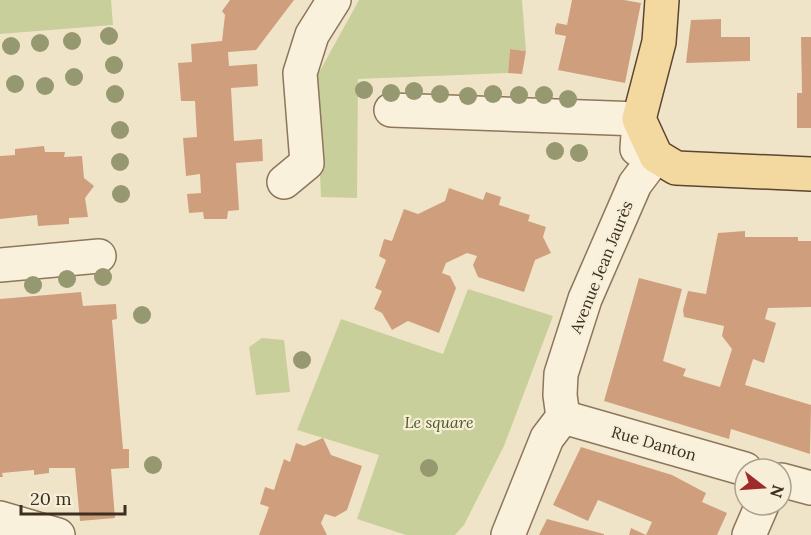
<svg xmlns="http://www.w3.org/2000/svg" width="811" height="535" viewBox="0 0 811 535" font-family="Lora,serif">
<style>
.green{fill:#c9cf9b}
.building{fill:#cf9f7d}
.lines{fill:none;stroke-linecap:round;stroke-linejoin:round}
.minor-casing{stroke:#8d765c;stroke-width:36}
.major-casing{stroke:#5b4430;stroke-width:36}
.minor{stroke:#faf1dc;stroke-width:33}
.major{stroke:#f3d9a0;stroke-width:33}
.tree{fill:#96986f}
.labels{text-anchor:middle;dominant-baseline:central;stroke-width:4.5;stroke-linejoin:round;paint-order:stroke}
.street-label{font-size:16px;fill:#3d2e20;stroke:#f7eed8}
.park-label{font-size:16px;font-style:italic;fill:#4d5a26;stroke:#f7eed8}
</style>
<rect width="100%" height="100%" fill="#f0e4c8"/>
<g class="green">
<path d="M 0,0 L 111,0 L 113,25 L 0,34 Z"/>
<path d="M 359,0 L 522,0 L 526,51 L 510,49 L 508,73 L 358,79 L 357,198 L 321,197 L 316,78 Z"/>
<path d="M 468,289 L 553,316 L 504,446 L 464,525 L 455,535 L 406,535 L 357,519 L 379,455 L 297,430 L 341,319 L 443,354 Z"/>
<path d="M 262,338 L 284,340 L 290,392 L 256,395 L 249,347 Z"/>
</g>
<g class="building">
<path d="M 230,0 L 294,0 L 256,50 L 228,52 L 229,66 L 257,64 L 258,86 L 231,88 L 234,141 L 262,139 L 263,161 L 236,163 L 239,210 L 228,211 L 227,219 L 204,219 L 203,212 L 189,213 L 187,194 L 201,193 L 200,174 L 186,176 L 183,138 L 197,137 L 195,101 L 181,101 L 178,63 L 192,62 L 191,44 L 222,41 L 225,15 L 222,11 Z"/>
<path d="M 572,0 L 624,0 L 641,3 L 625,83 L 558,70 L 566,36 L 555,34 L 555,28 L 557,23 L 567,25 Z"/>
<path d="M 721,19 L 721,37 L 750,37 L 750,61 L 686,63 L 691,20 Z"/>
<path d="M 801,37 L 811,37 L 811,128 L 797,128 L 797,93 L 802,93 Z"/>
<path d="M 510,49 L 526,51 L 522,74 L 508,73 Z"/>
<path d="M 44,146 L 45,152 L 65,152 L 64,157 L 82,156 L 84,178 L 94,186 L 85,198 L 88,217 L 69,218 L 69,224 L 38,226 L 37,215 L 0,219 L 0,156 L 15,155 L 15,149 Z"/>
<path d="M 449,188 L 483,200 L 486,192 L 501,197 L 499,205 L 530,215 L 528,221 L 546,227 L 543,237 L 551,253 L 535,260 L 524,292 L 478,277 L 473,265 L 477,256 L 467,253 L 446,263 L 442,273 L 450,276 L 456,288 L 439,333 L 408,321 L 392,330 L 382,313 L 374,309 L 382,291 L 375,288 L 386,260 L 379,256 L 384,239 L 392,241 L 404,209 L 418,214 L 445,201 Z"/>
<path d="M 745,231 L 745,237 L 798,237 L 798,241 L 811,241 L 811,307 L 768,308 L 765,319 L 776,323 L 764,363 L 753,359 L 745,385 L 811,405 L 810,454 L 731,429 L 729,439 L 604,401 L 639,278 L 682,289 L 663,361 L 686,369 L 683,376 L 720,387 L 732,349 L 722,336 L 724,326 L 684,317 L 683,310 L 688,291 L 706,294 L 718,233 Z"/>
<path d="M 81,292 L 83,306 L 116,304 L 117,319 L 112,320 L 123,449 L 129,449 L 129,468 L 111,469 L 115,518 L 80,521 L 75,468 L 49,468 L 49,473 L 34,475 L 34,470 L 2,473 L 3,477 L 0,477 L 0,299 Z"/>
<path d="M 323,438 L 331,455 L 362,466 L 347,510 L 335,517 L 325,514 L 321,523 L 327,535 L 259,535 L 269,507 L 260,504 L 265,487 L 274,490 L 284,459 L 290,462 L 296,443 L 304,446 Z"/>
<path d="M 581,447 L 672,475 L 706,493 L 702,502 L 727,513 L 717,535 L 629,535 L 631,528 L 646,535 L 652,522 L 598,500 L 588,521 L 553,505 Z"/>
<path d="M 547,519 L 604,534 L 604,535 L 539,535 Z"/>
</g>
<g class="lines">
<g class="minor-casing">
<g id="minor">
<path d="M 391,110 L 639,119 L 637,149"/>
<path d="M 284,182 L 307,163 L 300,73 L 312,35 L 334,0"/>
<path d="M 0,265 L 99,256"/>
<path d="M 563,417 L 745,469"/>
<path d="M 781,480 L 811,488"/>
<path d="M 0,518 L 58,535"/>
<path d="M 508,535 L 547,438 L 563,417 L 560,395 L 561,374 L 585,299 L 635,184 L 656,156"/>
<path d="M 749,535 L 762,505"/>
</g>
</g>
<g class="major-casing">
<path id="major" d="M 662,0 L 659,42 L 639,119 L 656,156 L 676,168 L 811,174"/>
</g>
<use href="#minor" class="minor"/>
<use href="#major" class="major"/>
</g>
<g class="tree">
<circle cx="109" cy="36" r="9"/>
<circle cx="72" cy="41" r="9"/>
<circle cx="40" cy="43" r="9"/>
<circle cx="11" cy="46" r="9"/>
<circle cx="114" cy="65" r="9"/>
<circle cx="74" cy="77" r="9"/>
<circle cx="15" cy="84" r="9"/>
<circle cx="45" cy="86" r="9"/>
<circle cx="364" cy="90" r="9"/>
<circle cx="414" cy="91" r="9"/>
<circle cx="391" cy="93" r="9"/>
<circle cx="115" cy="94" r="9"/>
<circle cx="440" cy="94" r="9"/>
<circle cx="493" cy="94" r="9"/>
<circle cx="519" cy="95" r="9"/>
<circle cx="544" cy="95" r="9"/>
<circle cx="468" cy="96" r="9"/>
<circle cx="568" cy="99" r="9"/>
<circle cx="120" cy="130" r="9"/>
<circle cx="555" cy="151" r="9"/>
<circle cx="579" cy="153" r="9"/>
<circle cx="120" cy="162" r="9"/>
<circle cx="121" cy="194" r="9"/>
<circle cx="103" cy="277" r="9"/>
<circle cx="67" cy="279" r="9"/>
<circle cx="33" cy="285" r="9"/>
<circle cx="142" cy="315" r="9"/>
<circle cx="302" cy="360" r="9"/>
<circle cx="153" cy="465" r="9"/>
<circle cx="429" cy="468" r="9"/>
</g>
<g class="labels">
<g class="street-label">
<text transform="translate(601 267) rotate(-68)">Avenue Jean Jaurès</text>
<text transform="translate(654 443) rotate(16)">Rue Danton</text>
</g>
<g class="park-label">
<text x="439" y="422">Le square</text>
</g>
</g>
<g transform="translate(763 487) rotate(107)"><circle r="28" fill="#f7eed8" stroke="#ada18e" stroke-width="1.5"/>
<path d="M0-4.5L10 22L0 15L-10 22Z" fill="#9e2a2b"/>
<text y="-9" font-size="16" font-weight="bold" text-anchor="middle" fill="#3d2e20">N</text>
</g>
<path d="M21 505v9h104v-9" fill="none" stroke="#3d2e20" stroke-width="3"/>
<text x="30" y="505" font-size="18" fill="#3d2e20" stroke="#f7eed8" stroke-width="4.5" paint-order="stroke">20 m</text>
</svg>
